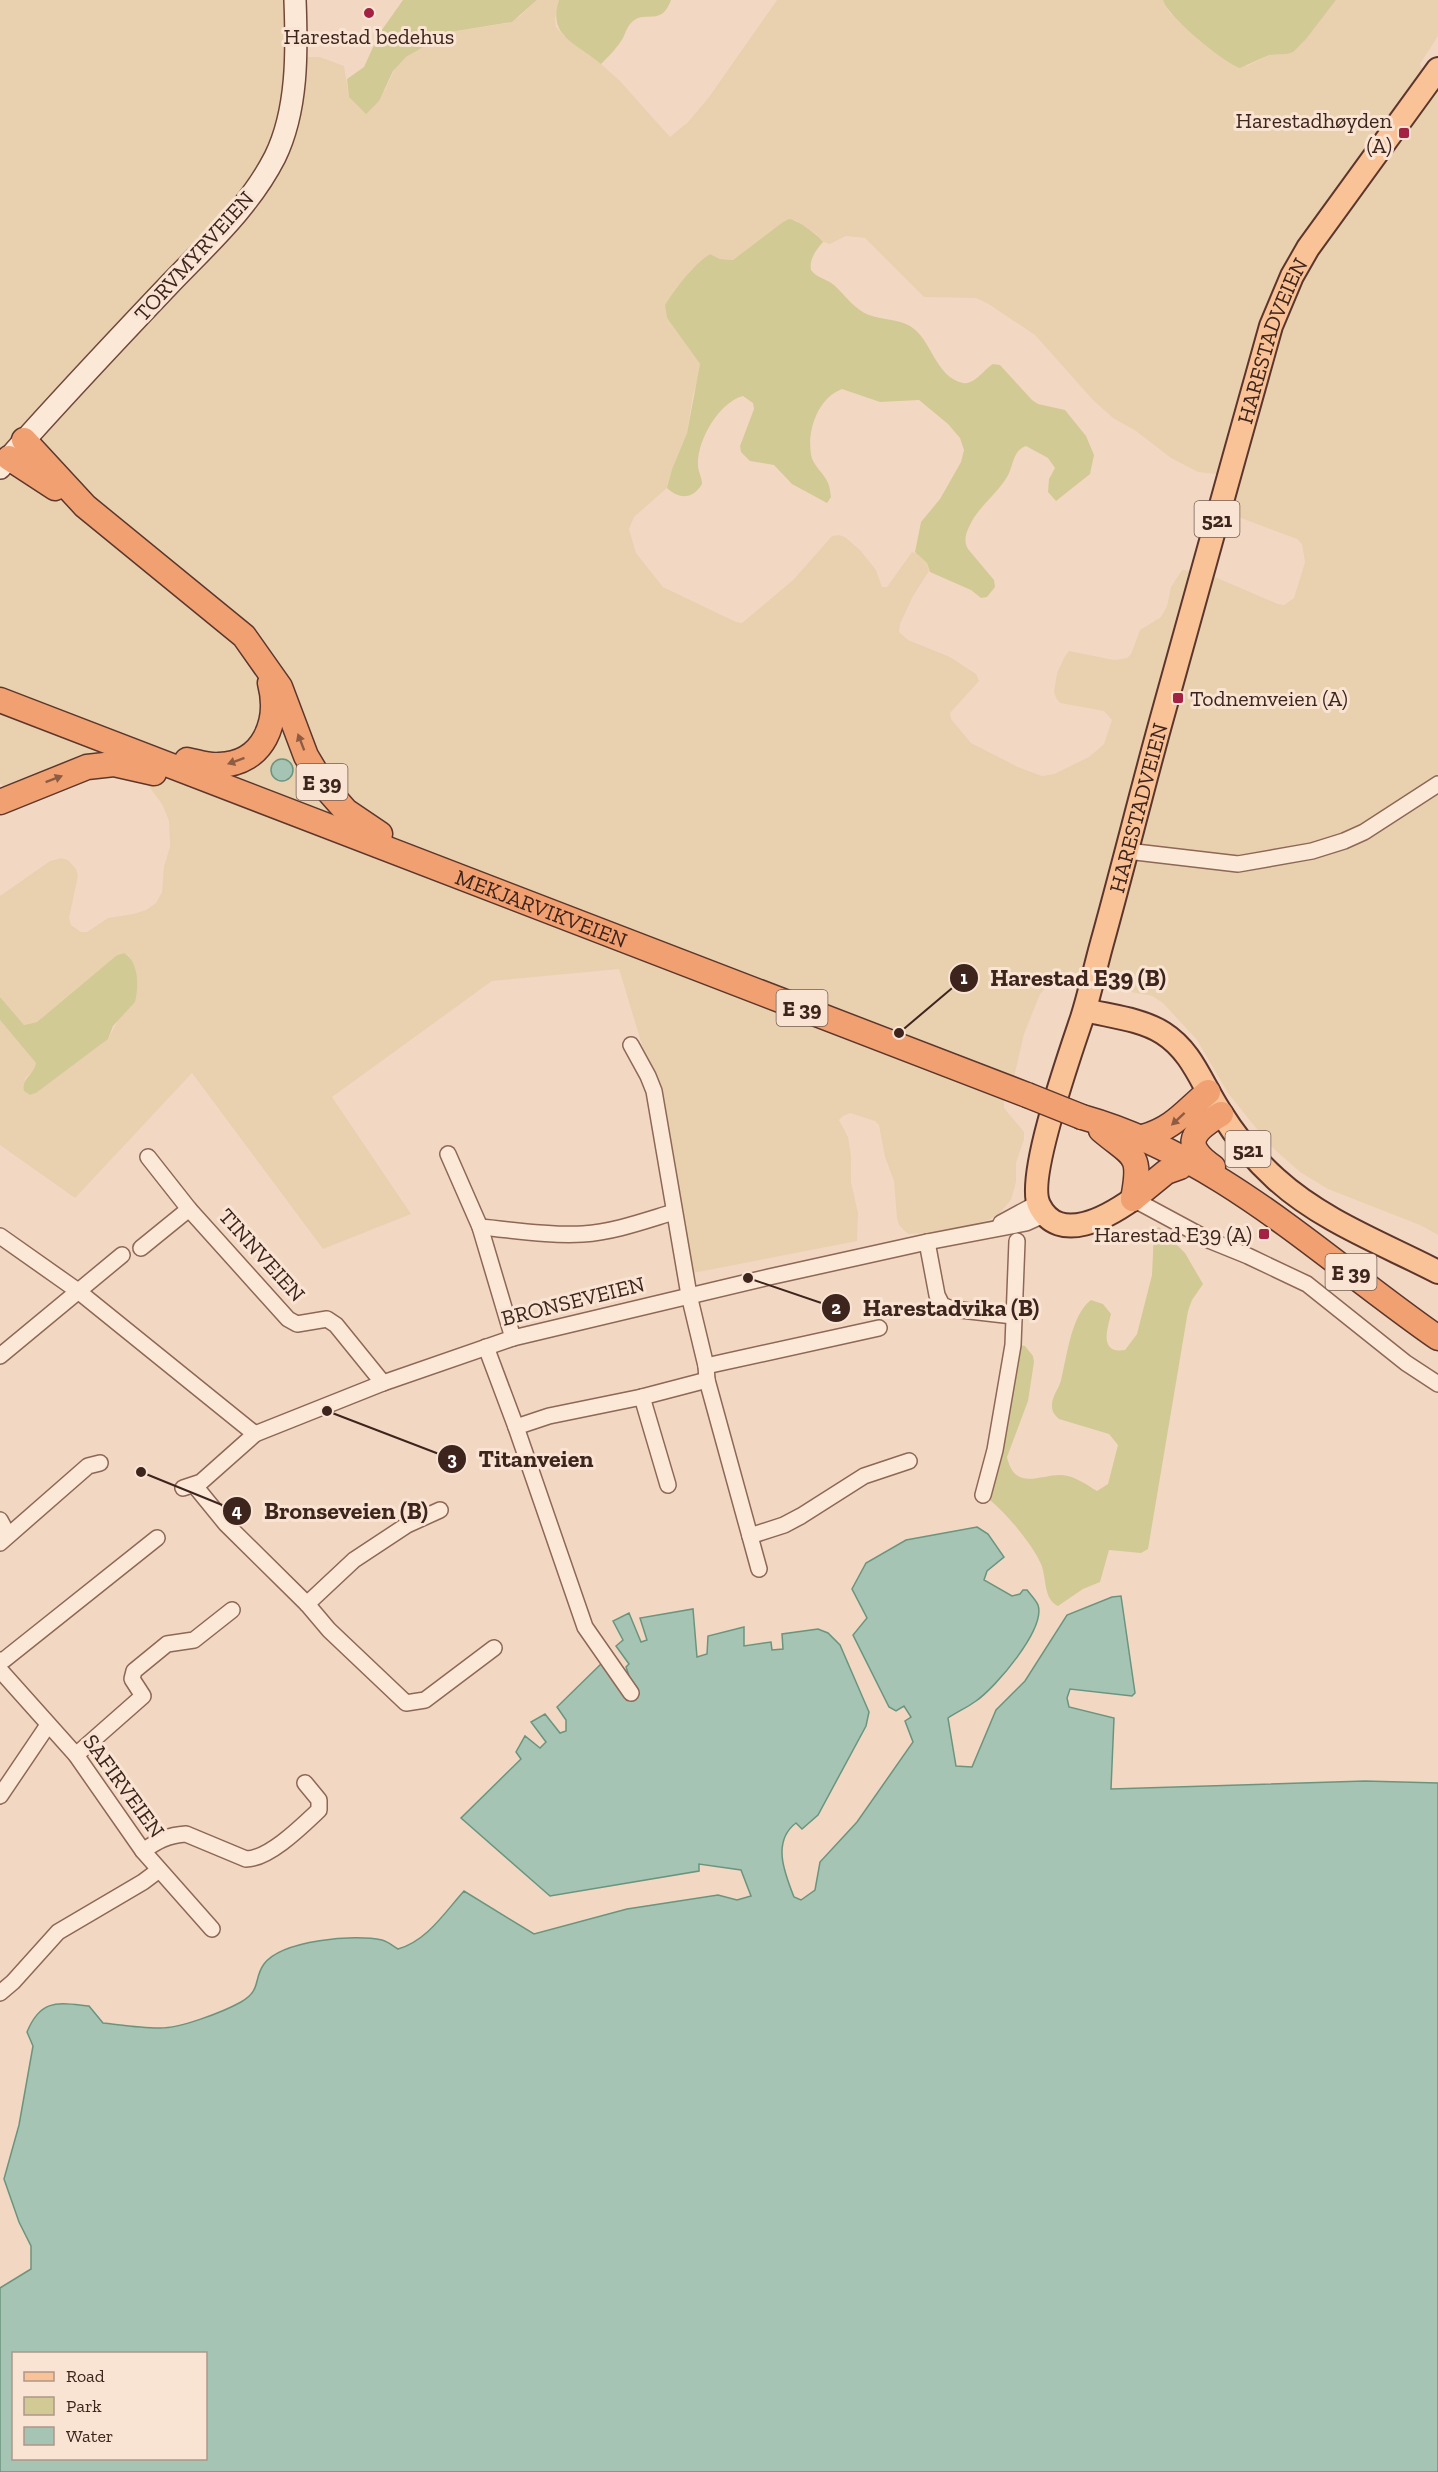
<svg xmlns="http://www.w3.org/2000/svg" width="1438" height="2472" viewBox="0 0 1438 2472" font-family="'Zilla Slab',serif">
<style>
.farmland{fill:#e9d1af;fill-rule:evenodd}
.green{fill:#d2ca95}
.water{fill:#a5c4b3;stroke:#6b947f;stroke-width:1.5;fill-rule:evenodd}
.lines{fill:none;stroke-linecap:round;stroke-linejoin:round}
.minor-casing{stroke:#8e6757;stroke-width:18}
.secondary-casing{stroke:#70483a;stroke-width:24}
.primary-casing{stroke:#5c362c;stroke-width:26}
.trunk-casing{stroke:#5c362c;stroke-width:27}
.minor{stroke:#fce8d7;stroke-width:15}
.secondary{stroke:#fce8d7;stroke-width:21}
.primary{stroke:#f9c297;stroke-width:22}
.trunk{stroke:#f1a071;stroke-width:24}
.trunk-bridge-casing{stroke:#5c362c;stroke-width:27;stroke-linecap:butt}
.trunk-bridge{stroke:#f1a071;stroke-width:24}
.oneway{fill:#8e5c43}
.poi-dot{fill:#a32142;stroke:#f9e4d3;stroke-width:2}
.labels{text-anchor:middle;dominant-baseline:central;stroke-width:6;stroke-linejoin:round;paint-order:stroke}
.shield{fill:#f9e4d3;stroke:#755e54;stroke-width:1.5}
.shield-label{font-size:21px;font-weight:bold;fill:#3d241d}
.poi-label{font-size:22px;fill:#3d241d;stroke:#f9e4d3;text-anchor:end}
.street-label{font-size:22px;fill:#3d241d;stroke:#f9e4d3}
.leader{fill:none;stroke:#3d241d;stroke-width:2}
.callout-dot{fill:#3d241d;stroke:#f9e4d3;stroke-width:2}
.mark-label{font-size:18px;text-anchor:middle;font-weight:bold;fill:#fff}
.callout-label{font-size:24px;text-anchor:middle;font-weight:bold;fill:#3d241d;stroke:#f9e4d3;stroke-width:6;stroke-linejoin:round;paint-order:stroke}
</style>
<rect width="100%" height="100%" fill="#f2d8c2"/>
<path class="farmland" d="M 0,0 L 289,0 L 296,57 L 320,57 L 344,66 L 349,97 L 385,90 L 396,66 L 406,57 L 450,32 L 508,23 L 519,17 L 537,0 L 559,0 L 555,19 L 556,27 L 564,36 L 591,55 L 620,81 L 670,137 L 689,121 L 709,97 L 777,0 L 1163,0 L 1170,13 L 1198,37 L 1247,66 L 1269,55 L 1287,54 L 1302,43 L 1336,0 L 1438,0 L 1438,36 L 1420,64 L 1423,70 L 1438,85 L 1438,1235 L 1420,1225 L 1328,1189 L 1300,1172 L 1273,1148 L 1252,1123 L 1228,1093 L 1197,1040 L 1163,1003 L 1152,996 L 1116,989 L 1070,971 L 1049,985 L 1040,994 L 1024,1034 L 1014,1077 L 1004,1101 L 1004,1108 L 1020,1127 L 1024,1132 L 1024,1139 L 1016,1163 L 1016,1182 L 1011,1200 L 999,1214 L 988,1220 L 963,1227 L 927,1233 L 908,1234 L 899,1225 L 897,1219 L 894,1181 L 885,1157 L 879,1125 L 875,1121 L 850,1113 L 843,1116 L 839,1120 L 848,1137 L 851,1156 L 851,1182 L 858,1213 L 857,1241 L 693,1273 L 667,1128 L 619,969 L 492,981 L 332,1097 L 411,1214 L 323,1249 L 192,1073 L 75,1198 L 0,1145 L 0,1020 L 36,1063 L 35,1069 L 25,1078 L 24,1091 L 30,1095 L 36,1093 L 108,1039 L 117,1022 L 129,956 L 123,953 L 117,955 L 37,1022 L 24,1025 L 0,997 L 0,896 L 50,861 L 61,858 L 68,860 L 76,869 L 78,876 L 69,918 L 71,925 L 81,932 L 87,932 L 108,918 L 133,914 L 146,910 L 156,903 L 162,892 L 164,866 L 170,847 L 169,821 L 162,804 L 144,780 L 134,773 L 94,778 L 52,793 L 10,792 L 0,783 ZM 795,220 L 816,234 L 823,242 L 830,244 L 846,236 L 865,238 L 924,297 L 976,298 L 987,303 L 1035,335 L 1093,400 L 1113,418 L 1136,431 L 1171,458 L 1198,472 L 1226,475 L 1233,515 L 1297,539 L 1302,544 L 1305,562 L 1294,598 L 1284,605 L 1278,604 L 1201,571 L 1182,570 L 1171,587 L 1167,606 L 1161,617 L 1140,630 L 1131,654 L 1127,658 L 1114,660 L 1069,651 L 1065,656 L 1057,673 L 1054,692 L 1056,698 L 1060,703 L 1104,711 L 1112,720 L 1104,744 L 1089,757 L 1054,774 L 1042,776 L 1018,767 L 971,743 L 951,719 L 950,713 L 979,681 L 976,674 L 950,657 L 908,640 L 899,632 L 900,624 L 913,596 L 929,571 L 927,563 L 919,554 L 912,552 L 887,587 L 882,587 L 876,570 L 860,550 L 845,537 L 839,535 L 832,536 L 793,580 L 742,623 L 736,622 L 663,587 L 636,553 L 629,529 L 634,517 L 667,488 L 672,469 L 687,433 L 693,395 L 700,371 L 700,364 L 667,318 L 666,310 L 691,270 L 705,258 L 710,254 L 720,259 L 733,260 Z"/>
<g class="green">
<path d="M 403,0 L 537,0 L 512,22 L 450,32 L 406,57 L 393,71 L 379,101 L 366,114 L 349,97 L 347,79 L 364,67 L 379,34 Z"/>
<path d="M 559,0 L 671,0 C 661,27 647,10 633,21 C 627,26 626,32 623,38 C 618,47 609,56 601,64 C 577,43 547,37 559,0 Z"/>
<path d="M 1163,0 L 1336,0 L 1306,39 L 1293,52 L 1287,54 L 1269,55 L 1240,68 C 1224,63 1167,16 1163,0 Z"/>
<path d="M 789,219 C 798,220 818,235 823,242 C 816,250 809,259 811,270 C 817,278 827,279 834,285 C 846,296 854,309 869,315 C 882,320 898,319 910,326 C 932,339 935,377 963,383 C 975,385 984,369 993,364 L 1000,365 L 1032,400 L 1038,404 L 1065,410 L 1086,436 L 1094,455 L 1090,474 L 1056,501 L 1048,492 L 1049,479 L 1055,468 L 1048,458 L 1026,446 C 1012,451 1014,465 1007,477 C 996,495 977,508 969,527 C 965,535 964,542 968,549 L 994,580 L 995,587 L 987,597 L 981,598 L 971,590 L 930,572 L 927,563 L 915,552 L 921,522 L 940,499 L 961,462 L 964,450 L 960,438 L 948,424 L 919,400 L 880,402 L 842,389 C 818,398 807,430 811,454 C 812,465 824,473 828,483 C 830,487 830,492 831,497 L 827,503 L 792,484 L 774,465 L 750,461 L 741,452 L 740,446 L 754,409 L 753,403 L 743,396 C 718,403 697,441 698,465 C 698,472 702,477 702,484 C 693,499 680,500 667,488 L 672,469 L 687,433 L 700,364 L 667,318 L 665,305 C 677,286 692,266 710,254 L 720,259 L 733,260 L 783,222 Z"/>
<path d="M 124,953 C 139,962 139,986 135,1002 L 113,1026 L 108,1039 L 36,1093 L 30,1095 L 24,1091 C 21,1078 34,1075 36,1063 L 0,1020 L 0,997 L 24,1025 L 37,1022 L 117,955 Z"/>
<path d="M 1159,1227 L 1185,1253 L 1203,1284 L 1192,1300 L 1188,1311 L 1148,1549 L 1141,1553 L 1109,1550 L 1100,1582 L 1083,1589 L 1058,1606 C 1043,1599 1047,1579 1041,1564 C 1033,1545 1004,1510 987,1498 L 1018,1345 L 1025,1346 L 1033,1356 L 1034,1362 L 1028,1401 L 1007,1457 C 1015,1492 1040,1474 1062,1475 C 1075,1476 1087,1485 1097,1491 L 1108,1484 L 1118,1445 L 1109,1434 L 1059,1419 C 1055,1415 1052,1412 1052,1407 C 1051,1397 1059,1389 1061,1380 C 1067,1357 1071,1315 1091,1300 L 1103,1304 L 1111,1314 C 1107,1330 1099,1354 1125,1350 L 1137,1334 L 1152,1275 L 1154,1230 Z"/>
</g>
<g class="water">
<circle cx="282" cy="770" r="11"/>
<path d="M 977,1527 L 988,1534 L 1004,1557 L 987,1571 L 984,1580 L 1012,1596 L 1020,1594 L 1023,1590 L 1027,1590 C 1030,1594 1036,1600 1038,1605 C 1046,1629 995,1688 976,1701 C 968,1707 957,1712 948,1718 L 956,1766 L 972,1767 L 996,1710 L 1025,1681 L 1067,1615 L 1112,1597 L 1121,1596 L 1135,1693 L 1132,1696 L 1070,1689 L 1067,1698 L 1069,1707 L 1114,1718 L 1111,1789 L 1365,1781 L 1438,1783 L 1438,2472 L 0,2472 L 0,2288 L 31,2269 L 31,2246 L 19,2222 L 4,2179 L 19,2125 L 33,2046 L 27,2032 C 41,1998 58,2003 89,2006 L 103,2023 C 121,2025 140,2028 158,2028 C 179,2029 223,2012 241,2002 C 262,1990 253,1979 264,1964 C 282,1940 355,1934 382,1940 C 387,1941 393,1946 398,1949 C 427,1941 445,1912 464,1891 L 534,1934 L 627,1909 L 718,1895 L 737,1900 L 751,1896 L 741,1870 L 699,1864 L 699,1871 L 550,1896 L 461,1818 L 521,1759 L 516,1752 L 525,1736 L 540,1748 L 546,1742 L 531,1722 L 545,1714 L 560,1733 L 566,1731 L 566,1720 L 557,1707 L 602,1663 L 634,1691 L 626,1667 L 629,1664 L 616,1646 L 623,1640 L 613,1621 L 629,1613 L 641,1642 L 647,1640 L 640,1618 L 693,1609 L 697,1657 L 707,1654 L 708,1636 L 744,1627 L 744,1646 L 771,1642 L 772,1650 L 783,1649 L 782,1634 L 818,1629 L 828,1633 L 840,1645 L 869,1712 L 866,1726 L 818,1815 L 802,1829 L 796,1823 C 772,1841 784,1872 794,1897 L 801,1900 L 815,1890 L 820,1862 L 857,1822 L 913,1742 L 905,1721 L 911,1717 L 904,1706 L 896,1711 L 889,1707 L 853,1635 L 867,1618 L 852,1589 L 866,1563 L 906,1540 ZM 14,2354 L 206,2354 L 206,2458 L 14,2458 Z"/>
</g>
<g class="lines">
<g class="minor-casing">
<g id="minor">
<path d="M 1127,851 L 1238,864 L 1312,851 L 1344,841 L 1364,832 L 1438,784"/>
<path d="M 631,1045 L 648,1076 L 654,1091 L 689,1295 L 706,1366 L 707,1380 L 759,1569"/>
<path d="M 448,1154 L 480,1227 L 513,1338"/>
<path d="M 148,1157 L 189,1209 L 288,1319 L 297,1324 L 327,1319 L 336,1325 L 383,1383"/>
<path d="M 1133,1199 L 1211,1241 L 1248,1256 L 1307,1284 L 1406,1363 L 1438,1384"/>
<path d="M 1001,1223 L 1038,1203"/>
<path d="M 480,1227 C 514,1230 549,1236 583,1234 C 614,1232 644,1221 674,1212"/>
<path d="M 0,1236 L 78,1291 L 255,1434"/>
<path d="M 927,1242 L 937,1295 L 942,1305 L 952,1309 L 1013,1316"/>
<path d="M 141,1248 L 189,1209"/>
<path d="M 486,1347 L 516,1427 L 585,1627 L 631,1693"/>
<path d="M 0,1356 L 122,1255"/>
<path d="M 706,1366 L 879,1328"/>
<path d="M 642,1397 L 668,1485"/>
<path d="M 516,1427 L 549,1416 L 642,1397 L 707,1380"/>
<path d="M 195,1486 L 226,1524 L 307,1604 L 329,1630 L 406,1703 L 425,1700 L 494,1648"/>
<path d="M 183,1488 L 201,1482 L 255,1434 L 383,1383 L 513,1338 L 769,1277 L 927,1242 L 1026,1223 L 1046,1214"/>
<path d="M 983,1495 L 995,1450 L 1013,1345 L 1017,1241"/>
<path d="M 0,1520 L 8,1535"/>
<path d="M 750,1536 L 784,1525 L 801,1516 L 864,1476 L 909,1461"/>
<path d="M 0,1543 L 88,1466 L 100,1463"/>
<path d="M 307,1604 L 354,1560 L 407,1525 L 440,1510"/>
<path d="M 0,1660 L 4,1660 L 157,1538"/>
<path d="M 0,1670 L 76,1755 L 143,1851 L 212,1929"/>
<path d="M 76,1755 L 143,1696 L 132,1679 L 134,1671 L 167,1644 L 194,1640 L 232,1610"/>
<path d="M 0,1796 L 48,1725"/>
<path d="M 143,1851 C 157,1841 168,1835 186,1834 L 246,1859 C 269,1859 302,1826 319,1810 L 319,1800 L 305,1783"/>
<path d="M 0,1993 L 13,1982 L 58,1932 L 143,1882 L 159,1870"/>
</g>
</g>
<g class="secondary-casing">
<path id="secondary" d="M 0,468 C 54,406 111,346 167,287 C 206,246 249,208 275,157 C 298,110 297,51 295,0"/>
</g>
<g class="primary-casing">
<g id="primary">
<path d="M 1085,1010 C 1109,1016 1141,1019 1163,1033 C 1193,1052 1202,1085 1221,1113 C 1236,1137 1255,1160 1276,1179 C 1322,1221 1384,1244 1438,1272"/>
<path id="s1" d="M 1133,1199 C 1109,1216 1059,1246 1039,1205 C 1026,1178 1071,1051 1082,1018 C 1090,993 1095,968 1102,943 C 1122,871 1140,798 1160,725 C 1196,592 1234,459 1271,326 L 1292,276 L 1308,248 L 1438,69"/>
</g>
</g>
<g class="trunk-casing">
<g id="trunk">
<path d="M 24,440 L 85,506 L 244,636 L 280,687 L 306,756 L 324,786 L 346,811 L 380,834"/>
<path d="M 9,458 L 55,488"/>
<path id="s2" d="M 0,700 L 1027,1095"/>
<path d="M 187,760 C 198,762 208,766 219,765 C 264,764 280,721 270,683"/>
<path d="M 0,802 L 87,767 L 114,764 L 154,773"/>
<path d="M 1082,1117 C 1219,1155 1324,1259 1438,1338"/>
<path d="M 1101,1130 C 1134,1158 1142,1152 1133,1199"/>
<path d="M 1143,1137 C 1174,1128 1184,1112 1208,1092"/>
<path d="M 1213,1167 C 1180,1144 1193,1131 1221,1114"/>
<path d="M 1133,1199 L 1166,1172 L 1180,1167"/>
</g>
</g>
<use href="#minor" class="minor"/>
<use href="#secondary" class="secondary"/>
<use href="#primary" class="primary"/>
<use href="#trunk" class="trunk"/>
<g class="trunk-bridge-casing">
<path id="trunk-bridge" d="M 1027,1095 L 1082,1117"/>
</g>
<use href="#trunk-bridge" class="trunk-bridge"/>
</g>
<defs><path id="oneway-solid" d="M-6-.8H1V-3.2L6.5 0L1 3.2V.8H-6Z" transform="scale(1.5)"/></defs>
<g class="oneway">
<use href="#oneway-solid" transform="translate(301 742) rotate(-111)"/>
<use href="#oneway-solid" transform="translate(236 761) rotate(160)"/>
<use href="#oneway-solid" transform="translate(54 779) rotate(-21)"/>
<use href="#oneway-solid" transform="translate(1178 1119) rotate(137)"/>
</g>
<g class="poi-dot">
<circle cx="369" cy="13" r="6"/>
<rect x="1398" y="127" width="12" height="12" rx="3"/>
<rect x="1172" y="692" width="12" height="12" rx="3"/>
<rect x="1258" y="1228" width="12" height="12" rx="3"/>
</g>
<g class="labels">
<g class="shield">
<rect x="1194.5" y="501" width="45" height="36" rx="4.5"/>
<rect x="296.5" y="764" width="51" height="36" rx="4.5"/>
<rect x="776.5" y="990" width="51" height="36" rx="4.5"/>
<rect x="1225.5" y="1131" width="45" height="36" rx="4.5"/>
<rect x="1325.5" y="1254" width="51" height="36" rx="4.5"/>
</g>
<g class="shield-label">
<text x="1217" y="519">521</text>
<text x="322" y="782">E 39</text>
<text x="802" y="1008">E 39</text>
<text x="1248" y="1149">521</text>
<text x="1351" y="1272">E 39</text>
</g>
<g class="poi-label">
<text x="369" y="36" text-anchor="middle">Harestad bedehus</text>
<text x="1392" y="120">Harestadhøyden<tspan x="1392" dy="25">(A)</tspan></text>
<text x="1190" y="698" text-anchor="start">Todnemveien (A)</text>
<text x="1252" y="1234">Harestad E39 (A)</text>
</g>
<g class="street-label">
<text transform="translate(194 256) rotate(-48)">TORVMYRVEIEN</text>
<text stroke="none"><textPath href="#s1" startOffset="1006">HARESTADVEIEN</textPath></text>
<text stroke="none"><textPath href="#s1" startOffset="520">HARESTADVEIEN</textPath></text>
<text stroke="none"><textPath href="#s2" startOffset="580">MEKJARVIKVEIEN</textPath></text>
<text transform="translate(262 1255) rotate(48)">TINNVEIEN</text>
<text transform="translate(573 1301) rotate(-14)">BRONSEVEIEN</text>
<text transform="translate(124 1786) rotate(54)">SAFIRVEIEN</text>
</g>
</g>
<path class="leader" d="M899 1033L964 978M748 1278L836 1308M327 1411L452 1459M141 1472L237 1511"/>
<g class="callout-dot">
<circle cx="899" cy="1033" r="6"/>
<circle cx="748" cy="1278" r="6"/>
<circle cx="327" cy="1411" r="6"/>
<circle cx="141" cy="1472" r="6"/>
<circle cx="964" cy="978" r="15"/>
<circle cx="836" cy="1308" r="15"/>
<circle cx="452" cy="1459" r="15"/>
<circle cx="237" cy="1511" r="15"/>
</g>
<g class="mark-label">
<text x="964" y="984">1</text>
<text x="836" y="1314">2</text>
<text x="452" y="1465">3</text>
<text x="237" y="1517">4</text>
</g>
<g class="callout-label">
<text x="1078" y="986">Harestad E39 (B)</text>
<text x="951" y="1316">Harestadvika (B)</text>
<text x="536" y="1467">Titanveien</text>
<text x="346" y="1519">Bronseveien (B)</text>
</g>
<rect x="12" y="2352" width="195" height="108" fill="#f9e4d3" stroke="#ae978a" stroke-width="1.5"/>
<rect x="24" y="2372" width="30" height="9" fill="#f9c297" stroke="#ae978a" stroke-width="1.5"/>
<text x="66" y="2382" font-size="18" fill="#3d241d">Road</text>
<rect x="24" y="2397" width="30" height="18" fill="#d2ca95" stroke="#ae978a" stroke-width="1.5"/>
<text x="66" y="2412" font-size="18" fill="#3d241d">Park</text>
<rect x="24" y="2427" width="30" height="18" fill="#a5c4b3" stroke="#ae978a" stroke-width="1.5"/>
<text x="66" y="2442" font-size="18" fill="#3d241d">Water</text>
</svg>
